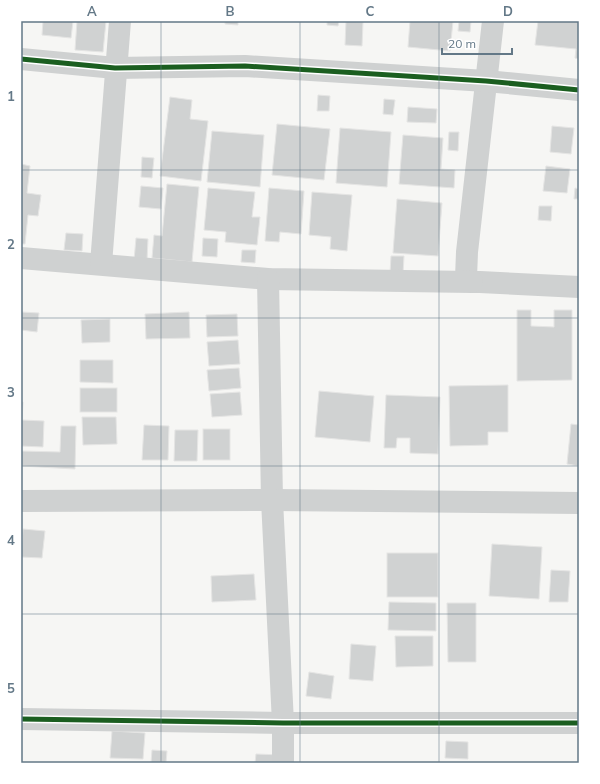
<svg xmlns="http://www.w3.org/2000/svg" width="600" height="784" viewBox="0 0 600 784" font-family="Mulish,sans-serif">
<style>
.building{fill:#d0d2d2;stroke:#e5e5e4}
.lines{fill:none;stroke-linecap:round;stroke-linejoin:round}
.minor{stroke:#cfd1d1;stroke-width:22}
.cycleway-casing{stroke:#fff;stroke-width:8}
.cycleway{stroke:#1b5e20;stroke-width:5}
.grid{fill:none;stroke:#637887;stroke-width:1;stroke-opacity:0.55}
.neatline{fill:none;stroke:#637887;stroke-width:1.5}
.grid-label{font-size:13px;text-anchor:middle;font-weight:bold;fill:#637887}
</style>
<rect width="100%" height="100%" fill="#f6f6f4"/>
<g class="building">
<path d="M 43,21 L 73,21 L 71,38 L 42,35 Z"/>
<path d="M 77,21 L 106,21 L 103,52 L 75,50 Z"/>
<path d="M 225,21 L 238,21 L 238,25 L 225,24 Z"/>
<path d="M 327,21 L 339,21 L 338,26 L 327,25 Z"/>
<path d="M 346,21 L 363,22 L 362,46 L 345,45 Z"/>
<path d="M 410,21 L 453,21 L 450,51 L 408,47 Z"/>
<path d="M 459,21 L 471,21 L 470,32 L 458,31 Z"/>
<path d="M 538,21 L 579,21 L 579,59 L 575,58 L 576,49 L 535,45 Z"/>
<path d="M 318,95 L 330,96 L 329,111 L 317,111 Z"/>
<path d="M 170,97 L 192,100 L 190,119 L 208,121 L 201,181 L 160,176 Z"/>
<path d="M 384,99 L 395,100 L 393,115 L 383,114 Z"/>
<path d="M 408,107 L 437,109 L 436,123 L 407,122 Z"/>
<path d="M 277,124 L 330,129 L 324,180 L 272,175 Z"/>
<path d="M 552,126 L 574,128 L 571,154 L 550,152 Z"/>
<path d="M 340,128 L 391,132 L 387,187 L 336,183 Z"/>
<path d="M 212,131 L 264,135 L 260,187 L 207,182 Z"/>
<path d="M 449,132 L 459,132 L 458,151 L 448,150 Z"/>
<path d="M 403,135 L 443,138 L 441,169 L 455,170 L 454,188 L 399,184 Z"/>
<path d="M 142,157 L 154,158 L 152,178 L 141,177 Z"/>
<path d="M 21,164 L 30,166 L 27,193 L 41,195 L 38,216 L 28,215 L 25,244 L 21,244 Z"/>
<path d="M 546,166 L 570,169 L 567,193 L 543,191 Z"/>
<path d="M 167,184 L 199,187 L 192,262 L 152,258 L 154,235 L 162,236 Z"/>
<path d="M 141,186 L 163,188 L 161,209 L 139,207 Z"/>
<path d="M 208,188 L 255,192 L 252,217 L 260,217 L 257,245 L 225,242 L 226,232 L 204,230 Z"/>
<path d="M 269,188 L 304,191 L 301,234 L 280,232 L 279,242 L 265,241 Z"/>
<path d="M 575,188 L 579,189 L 579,199 L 574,199 Z"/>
<path d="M 312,192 L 352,195 L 347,251 L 330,249 L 331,237 L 309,235 Z"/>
<path d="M 397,199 L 442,203 L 438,256 L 393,253 Z"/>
<path d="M 539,206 L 552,206 L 551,221 L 538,220 Z"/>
<path d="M 66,233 L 83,234 L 82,251 L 64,250 Z"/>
<path d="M 136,238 L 148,239 L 147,261 L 134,260 Z"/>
<path d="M 203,238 L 218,239 L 217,257 L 202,256 Z"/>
<path d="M 242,250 L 256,250 L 255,263 L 241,262 Z"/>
<path d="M 391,256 L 404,256 L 403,274 L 390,273 Z"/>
<path d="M 517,310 L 531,310 L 531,326 L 554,327 L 554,310 L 572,310 L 572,380 L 517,381 Z"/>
<path d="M 21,312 L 39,313 L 37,332 L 21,330 Z"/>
<path d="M 189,312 L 190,338 L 146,339 L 145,314 Z"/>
<path d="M 237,314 L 238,336 L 207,337 L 206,315 Z"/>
<path d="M 110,319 L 110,342 L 82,343 L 81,320 Z"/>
<path d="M 238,340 L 240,364 L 209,366 L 207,342 Z"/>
<path d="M 80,360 L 113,360 L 113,383 L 80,382 Z"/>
<path d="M 239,368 L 241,388 L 209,391 L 207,370 Z"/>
<path d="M 508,385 L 508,432 L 488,432 L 488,445 L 450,446 L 449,386 Z"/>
<rect x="80" y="388" width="37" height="24"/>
<path d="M 319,391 L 374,396 L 370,442 L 315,437 Z"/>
<path d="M 240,392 L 242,415 L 212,417 L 210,394 Z"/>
<path d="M 386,395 L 440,397 L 438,454 L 410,453 L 410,438 L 397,438 L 396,448 L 384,448 Z"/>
<path d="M 21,402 L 23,402 L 22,420 L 44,421 L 43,447 L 21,446 Z"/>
<path d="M 82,417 L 116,417 L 117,444 L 83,445 Z"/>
<path d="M 571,424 L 579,425 L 579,466 L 567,464 Z"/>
<path d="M 144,425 L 169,426 L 168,460 L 142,460 Z"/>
<path d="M 61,426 L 76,426 L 75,469 L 21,466 L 21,451 L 60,452 Z"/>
<rect x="203" y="429" width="27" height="31"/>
<path d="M 175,430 L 198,430 L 197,461 L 174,461 Z"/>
<path d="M 23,529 L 45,531 L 42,558 L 21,557 Z"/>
<path d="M 492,544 L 542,547 L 539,599 L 489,596 Z"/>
<rect x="387" y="553" width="51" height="44"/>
<path d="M 551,570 L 570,571 L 568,602 L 549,602 Z"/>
<path d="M 254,574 L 256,600 L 212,602 L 211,576 Z"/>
<path d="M 389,602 L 436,603 L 436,631 L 388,630 Z"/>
<path d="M 447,603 L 476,603 L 476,662 L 448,662 Z"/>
<path d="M 395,636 L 433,636 L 433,666 L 396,667 Z"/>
<path d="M 351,644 L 376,646 L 373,681 L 349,679 Z"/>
<path d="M 309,672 L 334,676 L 331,699 L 306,696 Z"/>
<path d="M 112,731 L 145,733 L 143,759 L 110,758 Z"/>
<path d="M 446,741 L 468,742 L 468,759 L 445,758 Z"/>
<path d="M 152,750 L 167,751 L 166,763 L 151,763 Z"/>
<path d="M 256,754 L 281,755 L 280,763 L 255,763 Z"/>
</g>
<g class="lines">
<g class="minor">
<path d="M 493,21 L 467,252 L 466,278 L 472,282 L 480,282 L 579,287"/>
<path d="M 21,59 L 115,68 L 245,66 L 486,81 L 579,90"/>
<path d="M 21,258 L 268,279 L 472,282"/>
<path d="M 101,264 L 120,21"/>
<path d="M 268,279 L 272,500 L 283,723 L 283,763"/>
<path d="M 21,501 L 272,500 L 579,503"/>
<path d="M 21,719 L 283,723 L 579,723"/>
</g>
<g class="cycleway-casing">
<g id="cycleway">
<path d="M 21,59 L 115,68 L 245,66 L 486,81 L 579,90"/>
<path d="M 21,719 L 283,723 L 579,723"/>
</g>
</g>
<use href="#cycleway" class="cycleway"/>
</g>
<path class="grid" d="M 161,21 L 161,763M 300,21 L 300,763M 439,21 L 439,763M 21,170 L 579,170M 21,318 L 579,318M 21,466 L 579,466M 21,614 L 579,614"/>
<rect width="600" height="784" fill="none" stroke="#ffffff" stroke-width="44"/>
<path d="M442 48v6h70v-6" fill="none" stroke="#637887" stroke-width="2"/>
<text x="448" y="48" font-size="12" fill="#637887" stroke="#ffffff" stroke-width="3" paint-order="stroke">20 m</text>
<rect x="22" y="22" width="556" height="740" class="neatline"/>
<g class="grid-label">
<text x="92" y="16">A</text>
<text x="230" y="16">B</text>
<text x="370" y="16">C</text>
<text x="508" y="16">D</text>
<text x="11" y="101">1</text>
<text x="11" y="249">2</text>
<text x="11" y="397">3</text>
<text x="11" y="545">4</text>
<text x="11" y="693">5</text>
</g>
</svg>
